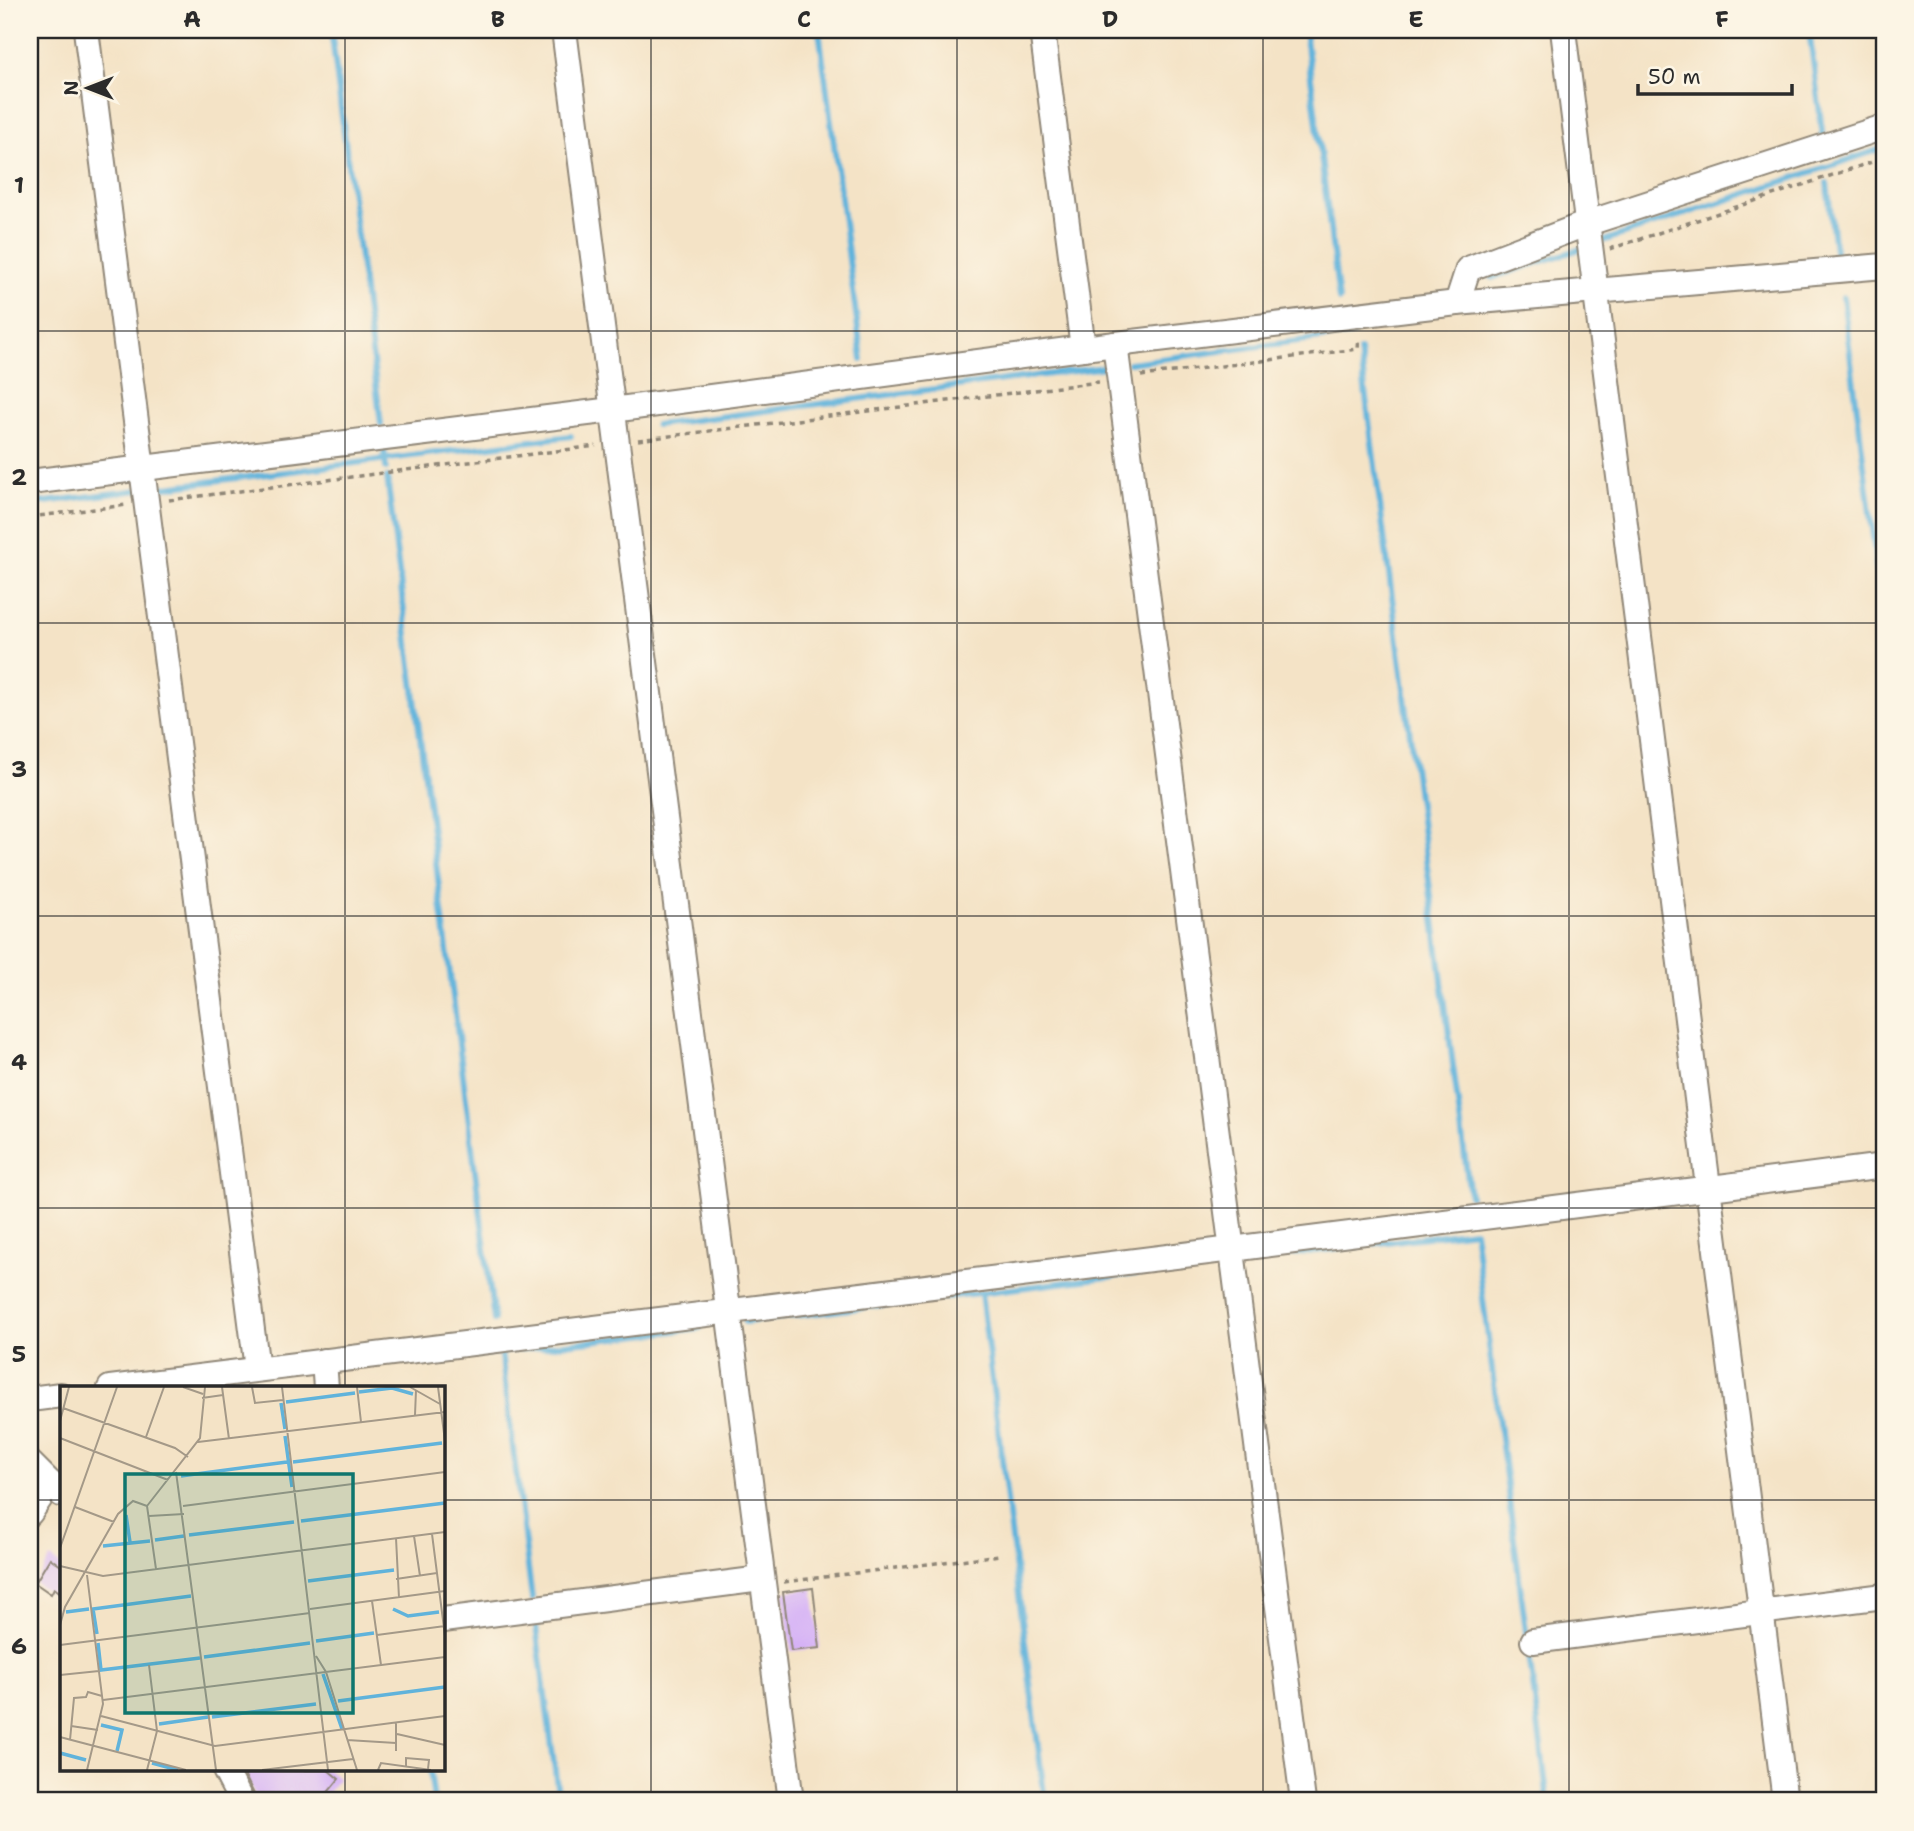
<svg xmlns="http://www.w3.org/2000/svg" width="1914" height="1831" viewBox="0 0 1914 1831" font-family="'Shantell Sans',sans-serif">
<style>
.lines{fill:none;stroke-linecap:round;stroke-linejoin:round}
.stream{stroke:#60b3db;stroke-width:6}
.building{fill:#d6b2f6}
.minor-casing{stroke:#908778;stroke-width:28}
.path{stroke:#908778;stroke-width:3.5;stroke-dasharray:5 5;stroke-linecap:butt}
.minor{stroke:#fff;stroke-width:24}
.grid{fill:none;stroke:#2b2b2b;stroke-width:2;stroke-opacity:0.55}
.inset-river{fill:none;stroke:#60b3db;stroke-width:3.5}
.inset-road{fill:none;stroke:#a49988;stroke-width:2}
.view{fill:#0f766e;fill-opacity:0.15;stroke:#0f766e;stroke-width:3.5}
.inset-edge{fill:none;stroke:#2b2b2b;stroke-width:3.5}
.neatline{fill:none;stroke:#2b2b2b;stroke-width:2.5}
.grid-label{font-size:23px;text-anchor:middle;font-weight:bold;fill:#2b2b2b}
</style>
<rect width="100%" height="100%" fill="#fcf5e5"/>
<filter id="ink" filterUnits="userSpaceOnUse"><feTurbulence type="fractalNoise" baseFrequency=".0143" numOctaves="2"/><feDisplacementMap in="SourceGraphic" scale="14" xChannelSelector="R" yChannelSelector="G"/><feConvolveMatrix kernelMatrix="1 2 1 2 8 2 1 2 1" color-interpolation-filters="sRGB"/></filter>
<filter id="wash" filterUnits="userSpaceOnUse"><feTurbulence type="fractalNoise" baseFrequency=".00686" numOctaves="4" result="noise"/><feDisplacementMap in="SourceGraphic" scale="28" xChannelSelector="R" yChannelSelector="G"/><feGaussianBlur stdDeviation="1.57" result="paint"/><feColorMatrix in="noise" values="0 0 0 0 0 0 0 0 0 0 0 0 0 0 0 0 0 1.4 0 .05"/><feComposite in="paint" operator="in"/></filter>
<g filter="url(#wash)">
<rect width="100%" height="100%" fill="#f4e3c6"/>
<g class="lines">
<g class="stream">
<path d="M 331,30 L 381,424"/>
<path d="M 819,30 L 862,360"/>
<path d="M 1305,30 L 1339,300"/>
<path d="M 1809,30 L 1823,137"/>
<path d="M 1827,183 L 1836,259"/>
<path d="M 1597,243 L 1884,148"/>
<path d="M 1492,278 L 1583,248"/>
<path d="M 1843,297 L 1884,625"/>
<path d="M 1360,351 L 1470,1196"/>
<path d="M 1129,363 L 1353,334"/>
<path d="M 656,425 L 1113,366"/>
<path d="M 384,449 L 386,468"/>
<path d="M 387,477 L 494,1320"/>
<path d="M 150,489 L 571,436"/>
<path d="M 30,504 L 139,490"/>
<path d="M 1474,1230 L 1548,1801"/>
<path d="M 1245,1260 L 1474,1231"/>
<path d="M 981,1293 L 1045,1801"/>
<path d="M 745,1322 L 1220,1263"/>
<path d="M 501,1352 L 532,1599"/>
<path d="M 473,1355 L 700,1328"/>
<path d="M 535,1619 L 559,1801"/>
<path d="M 430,1770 L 434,1801"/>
<path d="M 479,1801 L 557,1791"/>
</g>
</g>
<g id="blocks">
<g class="building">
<path d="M 50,1558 L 61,1566 L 61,1593 L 54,1588 L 51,1594 L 35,1583 Z"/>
<path d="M 813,1588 L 820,1648 L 791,1651 L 783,1592 Z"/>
<path d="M 242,1770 L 328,1770 L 339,1779 L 321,1801 L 256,1801 L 254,1794 Z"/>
</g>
</g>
</g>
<g filter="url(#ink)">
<use href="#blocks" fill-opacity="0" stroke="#908778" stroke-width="2"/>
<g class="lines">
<g class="minor-casing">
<g id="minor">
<path d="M 86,30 L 257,1369"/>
<path d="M 564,30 L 791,1801"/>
<path d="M 1042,30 L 1083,348"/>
<path d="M 1563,30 L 1785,1801"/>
<path d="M 1457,303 L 1468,269 L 1588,223 L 1884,127"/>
<path d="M 1115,344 L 1303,1801"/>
<path d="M 30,482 L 612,410 L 1083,348 L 1457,303 L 1884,266"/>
<path d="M 324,1361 L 326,1388"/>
<path d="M 110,1388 L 1232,1249 L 1884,1166"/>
<path d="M 30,1399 L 61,1395"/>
<path d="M 30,1463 L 61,1494"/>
<path d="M 30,1513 L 50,1483"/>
<path d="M 443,1620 L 761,1579"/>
<path d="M 1533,1641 L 1884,1596"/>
<path d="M 225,1770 L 241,1801"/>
</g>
</g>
<g class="path">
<path d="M 1610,249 L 1884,158"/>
<path d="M 1141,376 L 1358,349 L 1359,338"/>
<path d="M 638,440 L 1099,382"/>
<path d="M 169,500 L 596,446"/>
<path d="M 30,517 L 127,505"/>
<path d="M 784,1582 L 1000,1555"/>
</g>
<use href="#minor" class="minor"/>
</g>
</g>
<path class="grid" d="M 345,30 L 345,1388M 651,30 L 651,1801M 957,30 L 957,1801M 1263,30 L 1263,1801M 1569,30 L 1569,1801M 30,331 L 1884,331M 30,623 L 1884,623M 30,916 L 1884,916M 30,1208 L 1884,1208M 30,1500 L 61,1500M 443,1500 L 1884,1500M 345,1770 L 345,1801"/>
<g transform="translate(60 1386)">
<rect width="385" height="385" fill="#f4e3c6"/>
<path class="inset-river" d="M 299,6 L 332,2 L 353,8M 226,16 L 295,7M 221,17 L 225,43M 225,50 L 232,101M 233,76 L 382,57M 121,90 L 227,76M 66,129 L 70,156M 241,135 L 385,117M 129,149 L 234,136M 95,154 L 124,150M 43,160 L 90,155M 248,195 L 334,184M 333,223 L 348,230 L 379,226M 6,226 L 29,223M 37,248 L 33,223 L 131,210M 256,255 L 314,247M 38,257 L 41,284 L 140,272M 144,271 L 250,257M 263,288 L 282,343M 278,315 L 385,301M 152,331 L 256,318M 99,338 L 148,331M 41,339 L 62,344 L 57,365M 0,367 L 26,374M 92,377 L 118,384"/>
<path class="inset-road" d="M 123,1 L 143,8M 162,1 L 169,53M 192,1 L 195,17 L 223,14M 222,1 L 268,384M 297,1 L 301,36M 350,1 L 380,18M 378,1 L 385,55M 142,12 L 163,9M 3,22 L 115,62 L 128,71M 355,29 L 356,4M 0,35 L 9,1M 86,51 L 104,1M 0,52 L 108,94M 138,56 L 385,26M 116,86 L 156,384M 87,120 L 140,52 L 145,1M 87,120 L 96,183M 123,120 L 385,86M 15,121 L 54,136M 89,130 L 124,128M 372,148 L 385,250M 354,150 L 360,190M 336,152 L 339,212M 0,162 L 57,1M 0,180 L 43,190 L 385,146M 336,193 L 377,187M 312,215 L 321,279M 250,223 L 385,205M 0,239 L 5,221 L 58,128 L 73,115 L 87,120M 317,249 L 385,240M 0,259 L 250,227M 256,270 L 266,286 L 297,384M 0,289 L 39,285M 43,314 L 385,271M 41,330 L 155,360 L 385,330M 11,340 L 38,344M 337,348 L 385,359M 0,351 L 126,384M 10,354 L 14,312 L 26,311 L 28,306 L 42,310M 287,354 L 336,357M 336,365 L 336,337M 346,380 L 346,372 L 369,374 L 368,383M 27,384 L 43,318 L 27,189M 87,384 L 97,345 L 89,279M 202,384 L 293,373M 318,384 L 321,377 L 371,384"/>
<path class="view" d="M 65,88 L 293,88 L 293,327 L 65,327 Z"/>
<rect width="385" height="385" class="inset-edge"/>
</g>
<rect width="1914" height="1831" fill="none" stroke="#fcf5e5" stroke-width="77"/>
<g transform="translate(88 88) rotate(270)" stroke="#fcf5e5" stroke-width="5" paint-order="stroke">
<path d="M0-5L12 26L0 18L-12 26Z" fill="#2b2b2b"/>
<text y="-10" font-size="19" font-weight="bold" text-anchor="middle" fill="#2b2b2b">N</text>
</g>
<path d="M1638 84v10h154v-10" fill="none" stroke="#2b2b2b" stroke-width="3.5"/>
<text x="1648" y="84" font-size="21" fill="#2b2b2b" stroke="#fcf5e5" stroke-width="5" paint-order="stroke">50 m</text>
<rect x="38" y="38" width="1838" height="1754" class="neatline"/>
<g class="grid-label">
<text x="192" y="27">A</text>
<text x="498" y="27">B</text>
<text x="804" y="27">C</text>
<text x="1110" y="27">D</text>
<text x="1416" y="27">E</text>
<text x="1722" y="27">F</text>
<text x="19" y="193">1</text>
<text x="19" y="485">2</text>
<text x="19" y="777">3</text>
<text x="19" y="1070">4</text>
<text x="19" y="1362">5</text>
<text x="19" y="1654">6</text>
</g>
</svg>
